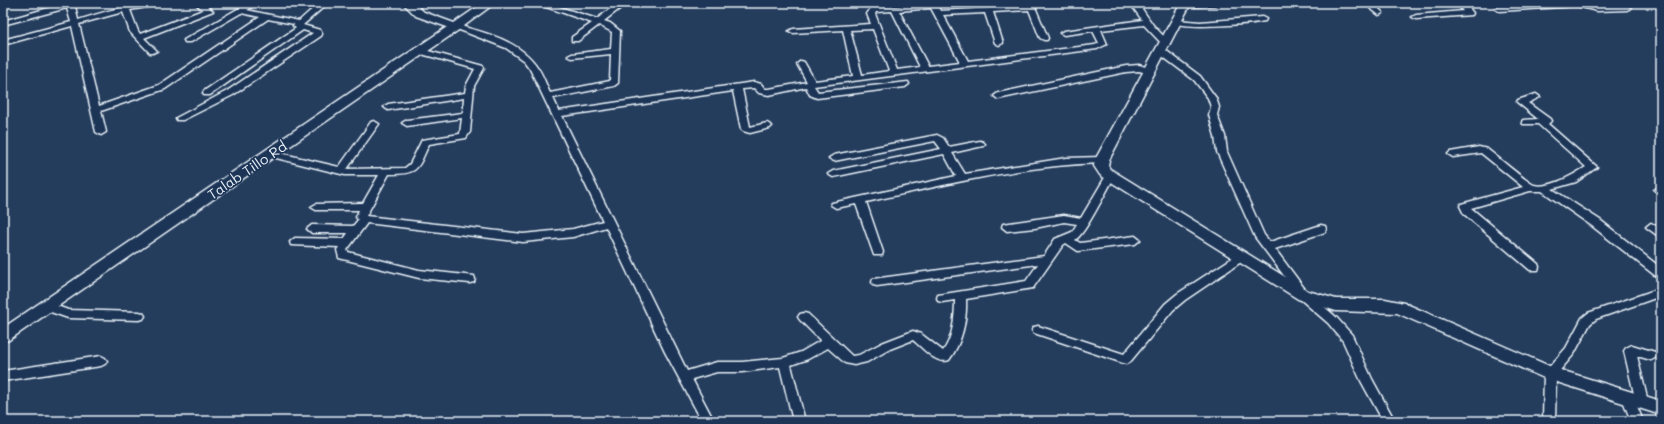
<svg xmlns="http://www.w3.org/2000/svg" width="1664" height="424" viewBox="0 0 1664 424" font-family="Mali,sans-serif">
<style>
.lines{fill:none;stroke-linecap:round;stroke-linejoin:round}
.street-casing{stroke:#e8f1f8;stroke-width:3}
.secondary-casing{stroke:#e8f1f8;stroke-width:3}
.street{fill:#1d3557;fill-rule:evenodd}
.secondary{fill:#1d3557;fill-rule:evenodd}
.labels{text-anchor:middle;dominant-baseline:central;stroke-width:3.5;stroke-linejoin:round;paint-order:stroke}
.street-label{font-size:14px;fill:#e8f1f8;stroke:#1d3557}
</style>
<rect width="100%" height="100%" fill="#253d5d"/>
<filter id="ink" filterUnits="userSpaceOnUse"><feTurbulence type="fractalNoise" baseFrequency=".025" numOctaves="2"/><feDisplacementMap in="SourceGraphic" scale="8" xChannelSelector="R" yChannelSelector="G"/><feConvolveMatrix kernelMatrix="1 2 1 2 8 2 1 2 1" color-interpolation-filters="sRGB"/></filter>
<g filter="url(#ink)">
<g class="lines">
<g class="street-casing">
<g id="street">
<path d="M 3,3 L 11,3 L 3,6 Z"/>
<path d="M 66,3 L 80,3 L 75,6 L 78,20 C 104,12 131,3 159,3 L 158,5 L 130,10 L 138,31 L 140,34 L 203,10 L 195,3 L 204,3 L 213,11 L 144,38 L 157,51 L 153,53 L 150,53 L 130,32 L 123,12 L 79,24 L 99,106 L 159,85 L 260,17 L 241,13 L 191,42 L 185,42 L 184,40 L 248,3 L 258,3 L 247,10 L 299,21 L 319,3 L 328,3 L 303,25 L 320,30 L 322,34 L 321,36 L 233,95 L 183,120 L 177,120 L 176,118 L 227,91 L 313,33 L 303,30 L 210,95 L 204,95 L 203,93 L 204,91 L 296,28 L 293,26 L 294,24 L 268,19 L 165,89 L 101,111 L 106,132 L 101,135 L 96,132 L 72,26 L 3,45 L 3,40 L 71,22 L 67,8 L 3,25 L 3,21 Z"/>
<path d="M 535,3 L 547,3 L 597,19 L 618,3 L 627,3 L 604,21 L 610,23 L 620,31 L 618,83 L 614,86 L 553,98 L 559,111 L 754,82 L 761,84 L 765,89 L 769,89 L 807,82 L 797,64 L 801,61 L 804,62 L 815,81 L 853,76 L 843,30 L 793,33 L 789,31 L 793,29 L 871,24 L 867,14 L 871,8 L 874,8 L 934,4 L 937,4 L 940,11 L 1029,6 L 1035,7 L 1048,38 L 1047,40 L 1044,40 L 1040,38 L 1029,10 L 993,12 L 1003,43 L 999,45 L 995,43 L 985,13 L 943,15 L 968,61 L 1095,45 L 1099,43 L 1093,31 L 1064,35 L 1060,33 L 1064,31 L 1142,20 L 1130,3 L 1138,3 L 1153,25 L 1170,43 L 1166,45 L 1163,45 L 1144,25 L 1101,30 L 1107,44 L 1097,49 L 814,86 L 818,92 L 908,82 L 909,84 L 905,87 L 817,98 L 810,95 L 806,87 L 769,95 L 759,93 L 754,88 L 742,89 L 750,127 L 767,123 L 772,126 L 770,128 L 750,133 L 743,131 L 741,129 L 733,91 L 562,116 L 687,371 L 717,362 L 742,362 L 783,358 L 801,352 L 820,341 L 820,340 L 800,320 L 798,317 L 800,314 L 804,313 L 808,314 L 852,356 L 859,355 L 882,343 L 913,331 L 921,334 L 943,351 C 953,338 955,317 955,300 L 942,302 L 938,301 L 937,298 L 938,295 L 1026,281 L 1038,264 L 877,286 L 873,285 L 872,282 L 873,279 L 1044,256 L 1055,239 L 1072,232 L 1077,224 L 1064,222 L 1035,228 L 1007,231 L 1002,227 L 1003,224 L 1064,215 L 1081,218 L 1107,174 L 1110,173 L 1115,176 C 1107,189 1085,235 1075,240 L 1080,243 L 1135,236 L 1140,240 L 1135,244 L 1078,251 L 1066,243 L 1063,245 L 1033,288 L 966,299 C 967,320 962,343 949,360 C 936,365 922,347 913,340 L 890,349 L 867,362 L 854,365 L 845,363 L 828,348 L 808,359 L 791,365 L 805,421 L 793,421 L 780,367 L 742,372 L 717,372 L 692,379 L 714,421 L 702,421 L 665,352 L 606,227 L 573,237 L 523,242 L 367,223 L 347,250 L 348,252 L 419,270 L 474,276 L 475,279 L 474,282 L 470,283 L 419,278 L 339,258 L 337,250 L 339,247 L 291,245 L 290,242 L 295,238 L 344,239 L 348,233 L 312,233 L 307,229 L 312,225 L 353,226 L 358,220 L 356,217 L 359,210 L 316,210 L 311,207 L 316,204 L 363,203 L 379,175 L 345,175 L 268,156 L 266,154 L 268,152 L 271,151 L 339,167 L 371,122 L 374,121 L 379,124 L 347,169 L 405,168 L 410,164 L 422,140 L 460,134 L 462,118 L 407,126 L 402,123 L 407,120 L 463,113 L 464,98 L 388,110 L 384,107 L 388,104 L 465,93 L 466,86 L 475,69 L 418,53 L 418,49 L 421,49 L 483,66 L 484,68 L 474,86 L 470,132 L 466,138 L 429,144 C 417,170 419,174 389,174 L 366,216 L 523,234 L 573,229 L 603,221 L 530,69 L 524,61 L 506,48 L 452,27 L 456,25 C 484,32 521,41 538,68 C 543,75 546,85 550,93 L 610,81 L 611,54 L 572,58 L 568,56 L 572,54 L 611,49 L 612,32 L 599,25 L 578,41 L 572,41 L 572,37 L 592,23 ZM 931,8 L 960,62 L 928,66 L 899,11 ZM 892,11 L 920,67 L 897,70 L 875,14 L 876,12 ZM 873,29 L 889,71 L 862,75 L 850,30 Z"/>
<path d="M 660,3 L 669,3 L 671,5 L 667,7 Z"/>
<path d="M 1184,3 L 1219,3 L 1215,5 L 1185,7 L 1181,5 Z"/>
<path d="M 1364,3 L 1373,3 L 1383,13 L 1379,15 Z"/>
<path d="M 1457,3 L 1465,3 L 1473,13 L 1472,15 L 1416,19 L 1412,17 L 1416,15 L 1463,11 Z"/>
<path d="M 1556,3 L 1584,3 L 1597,7 L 1627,6 L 1631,8 L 1627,10 L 1597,11 L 1577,6 L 1499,11 L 1495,9 L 1499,7 Z"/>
<path d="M 1262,17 L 1266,19 L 1265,21 C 1251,24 1182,30 1173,22 L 1177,20 L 1200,22 Z"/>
<path d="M 1158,49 L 1164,49 L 1200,76 L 1216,98 L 1219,107 L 1217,115 L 1225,136 L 1227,152 L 1264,235 L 1270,242 L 1321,225 L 1325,226 L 1326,229 L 1325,232 L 1275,249 L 1307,292 L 1336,317 L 1352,335 L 1372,379 L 1395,421 L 1383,421 L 1361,381 L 1343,341 L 1328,323 L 1299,298 L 1291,285 L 1255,237 L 1217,152 L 1215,136 L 1209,115 L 1211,107 L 1208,98 L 1194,80 L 1158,53 Z"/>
<path d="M 1139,65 L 1154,69 L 1155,71 L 1151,74 L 1139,71 L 1126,72 L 998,99 L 994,96 L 998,93 L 1126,66 Z"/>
<path d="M 1536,94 L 1540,97 L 1528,103 L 1550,119 L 1551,121 L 1548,124 L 1597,167 L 1576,182 L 1552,189 L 1600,220 L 1661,268 L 1661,278 L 1657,277 L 1592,226 L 1542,191 L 1530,191 L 1471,208 L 1538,264 L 1539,267 L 1538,270 L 1530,270 L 1464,214 L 1460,206 L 1461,204 L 1523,187 L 1481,153 L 1453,157 L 1448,154 L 1450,152 L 1479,147 L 1487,149 C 1495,155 1528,183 1534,185 C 1550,189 1573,175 1586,167 L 1538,124 L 1523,124 L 1522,122 L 1523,120 L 1538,119 L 1517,102 L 1518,100 Z"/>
<path d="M 937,135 L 943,138 L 949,147 L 980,141 L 983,142 L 985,144 L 983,146 L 952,153 L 965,174 L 1066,158 L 1102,157 L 1107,160 L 1102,163 C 1022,165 944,185 866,202 L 883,252 L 882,255 L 874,255 L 856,204 L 836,208 L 831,205 L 832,203 L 956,176 L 944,154 L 833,177 L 828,174 L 833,171 L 941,149 L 935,141 L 834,161 L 829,158 L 834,155 Z"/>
<path d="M 1659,187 L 1661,187 L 1661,194 L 1654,190 Z"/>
<path d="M 1651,223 L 1661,229 L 1661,238 L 1646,227 Z"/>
<path d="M 1240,253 L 1244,254 L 1245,257 L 1244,260 L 1185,300 L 1173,310 L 1130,362 L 1126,364 L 1034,333 L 1032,330 L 1034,327 L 1038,326 L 1124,354 L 1165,304 L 1177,294 Z"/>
<path d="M 1661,288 L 1661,296 L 1596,319 L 1590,324 L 1574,354 L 1556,375 L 1555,421 L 1543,421 L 1544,373 L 1566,348 L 1582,318 L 1588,313 Z"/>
<path d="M 46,302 L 68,310 L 139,312 L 143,313 L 145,316 L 143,319 L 139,320 L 68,318 L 42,309 L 40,306 L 42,303 Z"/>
<path d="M 1632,345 L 1655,352 L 1657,355 L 1655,358 L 1651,360 L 1637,356 L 1648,402 L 1646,406 L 1642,407 L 1638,406 L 1636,402 L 1624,351 L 1626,348 Z"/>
<path d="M 101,356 L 105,358 L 107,361 L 105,364 L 101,366 L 3,381 L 3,371 Z"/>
<path d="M 1628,393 L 1632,394 L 1643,421 L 1631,421 L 1622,398 L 1624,394 Z"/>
</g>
</g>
<g class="secondary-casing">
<g id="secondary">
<path d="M 403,3 L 414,3 L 424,12 L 454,23 L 483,3 L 495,3 L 460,29 L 9,340 L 3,342 L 3,328 L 447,27 L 416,16 Z"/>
<path d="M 1181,3 L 1191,3 L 1109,160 L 1108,166 L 1110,169 L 1308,291 L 1336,299 L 1385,299 L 1404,303 L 1554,368 L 1661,401 L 1661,415 L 1544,378 L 1397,313 L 1336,311 L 1298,299 L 1100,175 L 1094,166 L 1095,160 Z"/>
</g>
</g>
<use href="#street" class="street"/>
<use href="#secondary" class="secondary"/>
</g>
</g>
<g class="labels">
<g class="street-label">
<text transform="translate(247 170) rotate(-34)">Talab Tillo Rd</text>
</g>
</g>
<rect width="1664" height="424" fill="none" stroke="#1d3557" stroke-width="16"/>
<rect x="8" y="8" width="1648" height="408" fill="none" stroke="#e8f1f8" stroke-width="1.5" filter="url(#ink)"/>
</svg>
